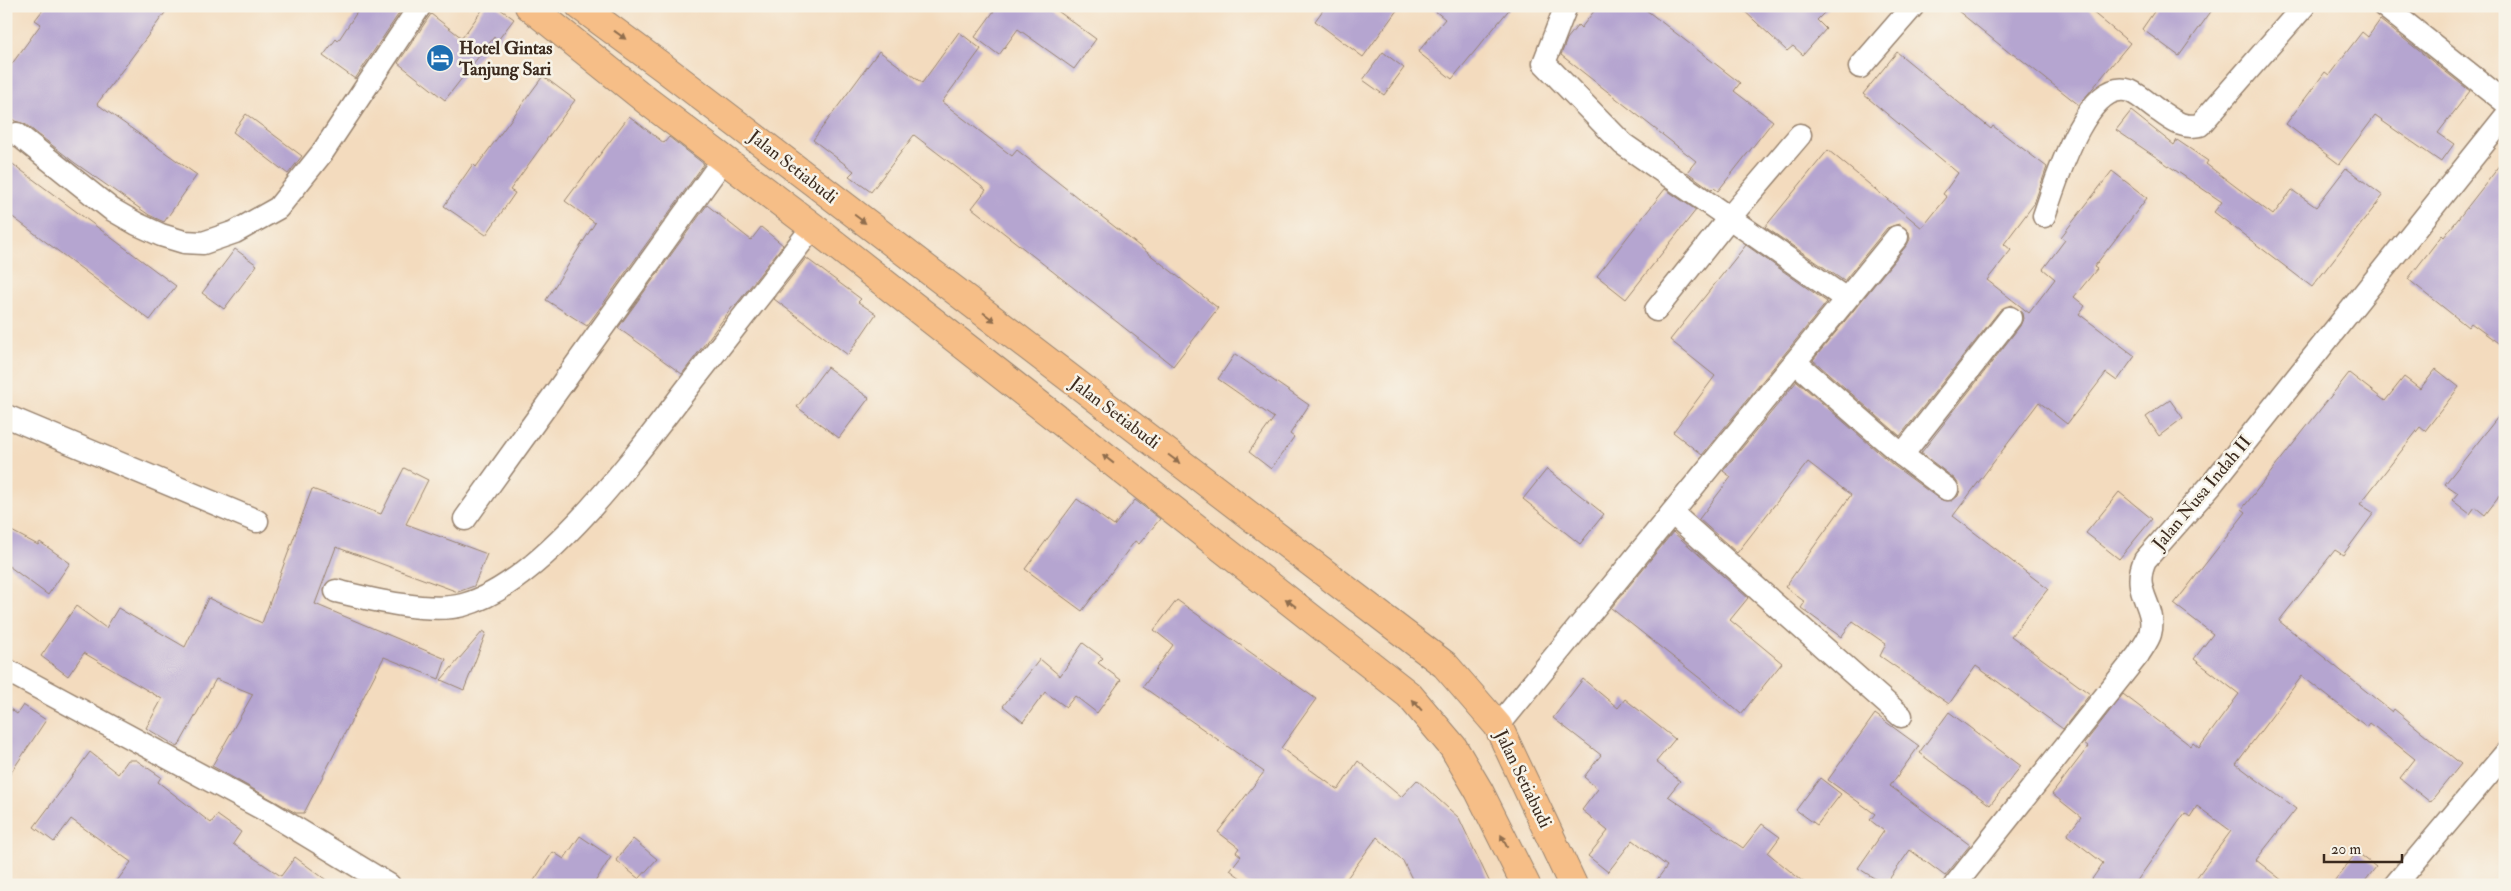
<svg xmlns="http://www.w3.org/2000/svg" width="2511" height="891" viewBox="0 0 2511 891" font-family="'IM FELL Double Pica',serif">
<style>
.building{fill:#b5a5d0}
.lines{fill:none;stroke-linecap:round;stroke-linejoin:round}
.street-casing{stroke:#97826e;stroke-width:25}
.primary-casing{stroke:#97826e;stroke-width:30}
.street{stroke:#fff;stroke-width:22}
.primary{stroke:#f6be87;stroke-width:28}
.oneway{fill:#8f6d4d}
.labels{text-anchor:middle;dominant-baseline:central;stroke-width:5;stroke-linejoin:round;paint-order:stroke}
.poi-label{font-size:18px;font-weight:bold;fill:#3b2a1e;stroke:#f7f3e8;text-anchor:start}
.street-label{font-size:18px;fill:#3b2a1e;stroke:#f7f3e8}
</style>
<rect width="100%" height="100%" fill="#f7f3e8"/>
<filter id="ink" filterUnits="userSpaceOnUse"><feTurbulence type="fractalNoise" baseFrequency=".02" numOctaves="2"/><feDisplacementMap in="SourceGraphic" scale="10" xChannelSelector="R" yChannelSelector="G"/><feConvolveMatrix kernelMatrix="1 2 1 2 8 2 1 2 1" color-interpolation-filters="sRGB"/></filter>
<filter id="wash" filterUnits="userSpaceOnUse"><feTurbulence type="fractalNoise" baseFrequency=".0096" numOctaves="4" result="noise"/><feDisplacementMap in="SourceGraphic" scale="20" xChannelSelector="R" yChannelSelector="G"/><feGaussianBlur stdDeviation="1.12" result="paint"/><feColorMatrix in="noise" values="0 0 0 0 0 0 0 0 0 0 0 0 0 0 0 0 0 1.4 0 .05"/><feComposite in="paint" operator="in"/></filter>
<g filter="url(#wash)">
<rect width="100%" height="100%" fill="#f3dbbe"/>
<g id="blocks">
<g class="building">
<path d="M 46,6 L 170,6 L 97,104 L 197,175 L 164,222 L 149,215 L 75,163 L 25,124 L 15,121 L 6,115 L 6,72 L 41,24 L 35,20 Z"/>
<path d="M 361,6 L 404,6 L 355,79 L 323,56 L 336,39 L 338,41 Z"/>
<path d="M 485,6 L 496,6 L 514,19 L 498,40 L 494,37 L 445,100 L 398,63 L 431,14 L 462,38 Z"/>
<path d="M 988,6 L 1051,6 L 1096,39 L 1074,69 L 1018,29 L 999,55 L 975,37 L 994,11 Z"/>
<path d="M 1326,6 L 1400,6 L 1363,57 L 1315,21 Z"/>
<path d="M 1429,6 L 1512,6 L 1452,79 L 1418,52 L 1445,19 Z"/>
<path d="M 1598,6 L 1641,6 L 1740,83 L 1734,91 L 1773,121 L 1718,191 L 1714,188 L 1712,190 L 1687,172 L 1696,161 L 1561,55 L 1567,39 L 1578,25 L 1581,28 Z"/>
<path d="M 1739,6 L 1831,6 L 1817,20 L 1826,29 L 1803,55 L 1793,46 L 1787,51 Z"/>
<path d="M 1952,6 L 2085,6 L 2130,43 L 2079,105 L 2013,53 L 2011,54 Z"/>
<path d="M 2158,6 L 2215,6 L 2179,56 L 2142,29 Z"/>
<path d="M 2380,20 L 2470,91 L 2438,133 L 2454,144 L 2441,162 L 2375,116 L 2339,164 L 2286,124 L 2325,72 L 2329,75 L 2362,32 L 2368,37 Z"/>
<path d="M 959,32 L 981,49 L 942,102 L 1012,156 L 1017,150 L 1218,308 L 1173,366 L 972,208 L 986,190 L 914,135 L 871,192 L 849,176 L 854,171 L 813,140 L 879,51 L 922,83 Z"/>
<path d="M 1383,52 L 1404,68 L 1384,95 L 1363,80 Z"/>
<path d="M 1897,52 L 1991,129 L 1993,126 L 2047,167 L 2034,204 L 2004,244 L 2011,250 L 1987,280 L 2029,313 L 2055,279 L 2043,269 L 2065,240 L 2061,237 L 2112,171 L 2147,198 L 2094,267 L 2097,269 L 2074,297 L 2085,306 L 2079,314 L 2135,356 L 2117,381 L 2106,373 L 2067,424 L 2039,402 L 1953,516 L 2048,589 L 2011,636 L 2090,694 L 2063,729 L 1976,666 L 1949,704 L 1880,656 L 1886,644 L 1853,621 L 1841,637 L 1801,608 L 1805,602 L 1785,587 L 1851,495 L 1808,462 L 1737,553 L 1699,519 L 1731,477 L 1723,471 L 1797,381 L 1893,465 L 1939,499 L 1952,501 L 1958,496 L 1960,490 L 1955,479 L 1921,453 L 2020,326 L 2023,319 L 2022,313 L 2011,305 L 2000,310 L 1900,436 L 1813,360 L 1907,245 L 1910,239 L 1909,232 L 1899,224 L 1887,228 L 1844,281 L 1765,227 L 1828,150 L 1922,228 L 1947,197 L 1943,194 L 1958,173 L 1863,94 Z"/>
<path d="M 543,76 L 575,100 L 510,190 L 515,193 L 486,235 L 444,206 L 473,164 L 476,167 Z"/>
<path d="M 2131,111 L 2174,145 L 2177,140 L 2208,161 L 2206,164 L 2273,215 L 2292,190 L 2316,207 L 2346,168 L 2383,196 L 2312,287 L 2214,212 L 2222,202 L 2116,130 Z"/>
<path d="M 246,114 L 302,156 L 288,174 L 233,132 Z"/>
<path d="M 629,116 L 664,143 L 669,137 L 704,164 L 587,326 L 546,300 L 595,223 L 565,201 Z"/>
<path d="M 6,159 L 176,286 L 150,320 L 6,212 Z"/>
<path d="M 2505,159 L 2505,348 L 2471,323 L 2468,327 L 2408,279 L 2442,235 L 2444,237 Z"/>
<path d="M 1665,189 L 1696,210 L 1626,299 L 1597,276 Z"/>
<path d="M 707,205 L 751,240 L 761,227 L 783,245 L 735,306 L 734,305 L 682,374 L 618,328 Z"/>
<path d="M 1746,245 L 1827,302 L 1702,455 L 1673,432 L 1715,376 L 1670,340 Z"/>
<path d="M 235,249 L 257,265 L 224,309 L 202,293 Z"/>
<path d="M 806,258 L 861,299 L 858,302 L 876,314 L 848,355 L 774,299 Z"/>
<path d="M 1235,354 L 1309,405 L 1290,434 L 1294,437 L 1271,469 L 1249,452 L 1274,418 L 1218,379 Z"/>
<path d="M 827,367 L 869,398 L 839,438 L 797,407 Z"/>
<path d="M 2436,369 L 2459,387 L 2425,431 L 2420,427 L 2360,504 L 2374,513 L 2343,555 L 2335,550 L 2279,621 L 2392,712 L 2394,709 L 2461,764 L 2430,802 L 2400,778 L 2415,759 L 2370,723 L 2367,727 L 2302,676 L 2236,764 L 2296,809 L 2256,860 L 2288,885 L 2191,885 L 2231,831 L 2197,806 L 2190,817 L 2185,813 L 2134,885 L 2088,885 L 2103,863 L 2067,835 L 2081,817 L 2052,794 L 2088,747 L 2084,744 L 2123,694 L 2191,746 L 2193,743 L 2199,748 L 2239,694 L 2194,659 L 2213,634 L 2174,604 L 2246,512 L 2242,509 L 2349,373 L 2385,401 L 2404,377 L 2420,389 Z"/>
<path d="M 2170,400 L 2183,418 L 2159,436 L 2146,417 Z"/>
<path d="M 2505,408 L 2505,489 L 2485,515 L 2475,507 L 2470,514 L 2452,500 L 2458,493 L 2445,484 Z"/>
<path d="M 404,468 L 428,480 L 406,524 L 487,554 L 474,586 L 458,592 L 336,547 L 315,604 L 446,659 L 439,679 L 384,657 L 304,813 L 296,813 L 212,766 L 253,694 L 216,679 L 178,747 L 146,728 L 162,699 L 84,653 L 68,676 L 41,656 L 76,606 L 106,628 L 118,608 L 185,647 L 208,598 L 262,623 L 312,489 L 381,514 Z"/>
<path d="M 1547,469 L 1604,514 L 1580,544 L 1523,499 Z"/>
<path d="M 2119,492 L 2152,519 L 2119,559 L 2086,533 Z"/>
<path d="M 1077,499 L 1114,526 L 1135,500 L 1160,519 L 1139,544 L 1135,541 L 1082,611 L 1025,569 Z"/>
<path d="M 6,528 L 38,545 L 40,542 L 70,563 L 48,595 L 6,564 Z"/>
<path d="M 1673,532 L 1748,598 L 1730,620 L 1782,663 L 1741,714 L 1702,680 L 1611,608 Z"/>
<path d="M 1177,600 L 1316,699 L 1281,748 L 1338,790 L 1358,761 L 1401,797 L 1417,780 L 1459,818 L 1491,885 L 1415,885 L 1403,861 L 1377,837 L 1342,885 L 1250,885 L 1230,870 L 1241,856 L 1236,852 L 1239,848 L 1218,832 L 1264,772 L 1143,687 L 1173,645 L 1154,630 Z"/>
<path d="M 483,631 L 486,633 L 464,690 L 441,680 Z"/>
<path d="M 1083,643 L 1103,658 L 1098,663 L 1121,680 L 1097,713 L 1075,696 L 1066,707 L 1045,692 L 1023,722 L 1003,706 L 1040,659 L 1060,676 Z"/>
<path d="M 1583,679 L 1618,708 L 1625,699 L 1675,739 L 1656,762 L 1680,781 L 1668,796 L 1743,848 L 1762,824 L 1780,837 L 1768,853 L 1807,885 L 1653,885 L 1667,866 L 1633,840 L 1608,872 L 1588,856 L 1608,831 L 1582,810 L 1598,789 L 1584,777 L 1601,755 L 1553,718 Z"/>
<path d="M 23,705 L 46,720 L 6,780 L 6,706 L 17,714 Z"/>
<path d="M 1949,712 L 2021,766 L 1990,805 L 1919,753 Z"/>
<path d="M 1875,714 L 1919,746 L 1890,786 L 1970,845 L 1945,876 L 1910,850 L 1885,885 L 1858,868 L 1884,831 L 1870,820 L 1875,814 L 1828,780 Z"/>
<path d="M 90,752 L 118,774 L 128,760 L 136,760 L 161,777 L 158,782 L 211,823 L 217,815 L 241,832 L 233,844 L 281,876 L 295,857 L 333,885 L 114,885 L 131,862 L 71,819 L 54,842 L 34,827 Z"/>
<path d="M 1820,778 L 1841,794 L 1817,825 L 1796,810 Z"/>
<path d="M 580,836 L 611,857 L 593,885 L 531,885 L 553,852 L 564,859 Z"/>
<path d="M 633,839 L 657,859 L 639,879 L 616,860 Z"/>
<path d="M 2357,852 L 2376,867 L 2362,885 L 2331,885 Z"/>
</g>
</g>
</g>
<g filter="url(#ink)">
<use href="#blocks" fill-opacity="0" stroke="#97826e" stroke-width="1"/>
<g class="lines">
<g class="street-casing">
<g id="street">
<path d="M 1566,6 L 1544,63 L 1623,144 L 1846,299"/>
<path d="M 2384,6 L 2505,102"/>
<path d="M 1860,67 L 1913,6"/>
<path d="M 17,134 L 111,209 L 137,224 L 161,235 L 184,242 L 203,243 L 235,232 L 278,208 L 322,153 L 420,6"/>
<path d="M 2044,216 C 2054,188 2086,76 2130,91 C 2139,95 2148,103 2156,109 C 2172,119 2180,129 2200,125 L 2304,6"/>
<path d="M 1656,310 L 1730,217 L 1800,135"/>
<path d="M 1795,362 L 1902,455 L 1947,489"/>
<path d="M 6,416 L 257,521"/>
<path d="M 1902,455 L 2010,318"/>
<path d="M 1672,513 L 1901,716"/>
<path d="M 465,519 L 723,160"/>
<path d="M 336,591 C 369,599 429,614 463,605 C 544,584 641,448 692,382 C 733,330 773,279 813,227"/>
<path d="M 6,670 L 267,811 L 389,885"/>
<path d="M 1498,726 L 1897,237"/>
<path d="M 1955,885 L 2138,655 C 2142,648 2148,641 2150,634 C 2158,605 2130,593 2145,560 L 2211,485 L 2505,117"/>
<path d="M 2395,885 L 2505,754"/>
</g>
</g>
<g class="primary-casing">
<g id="primary">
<path d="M 529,6 L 646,100 L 813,227 L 1409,695 L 1453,747 L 1479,791 L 1526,885"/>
<path d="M 580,6 L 664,68 L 1445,665 L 1498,726 L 1573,885"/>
</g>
</g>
<use href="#street" class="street"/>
<use href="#primary" class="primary"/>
</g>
<defs><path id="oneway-solid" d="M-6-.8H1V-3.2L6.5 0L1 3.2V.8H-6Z" transform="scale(1.25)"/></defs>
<g class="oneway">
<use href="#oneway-solid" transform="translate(620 35) rotate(36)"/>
<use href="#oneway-solid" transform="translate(860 219) rotate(37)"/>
<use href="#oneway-solid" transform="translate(989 317) rotate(37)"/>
<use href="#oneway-solid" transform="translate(1108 459) rotate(-142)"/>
<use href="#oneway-solid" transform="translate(1174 459) rotate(37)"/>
<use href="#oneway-solid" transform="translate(1291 603) rotate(-142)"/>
<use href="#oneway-solid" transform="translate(1417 705) rotate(-131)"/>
<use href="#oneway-solid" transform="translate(1504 841) rotate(-117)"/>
</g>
</g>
<defs>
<g id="hotel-disc" transform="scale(1.4375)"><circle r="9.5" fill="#1f6fb2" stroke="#f7f3e8"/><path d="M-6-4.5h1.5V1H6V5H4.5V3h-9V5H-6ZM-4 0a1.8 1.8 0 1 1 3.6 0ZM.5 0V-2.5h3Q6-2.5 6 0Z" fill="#fff"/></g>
</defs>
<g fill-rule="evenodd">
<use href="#hotel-disc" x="440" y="58"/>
</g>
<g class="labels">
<g class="poi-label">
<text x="459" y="48">Hotel Gintas<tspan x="459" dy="21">Tanjung Sari</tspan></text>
</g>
<g class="street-label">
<text transform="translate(793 167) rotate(38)">Jalan Setiabudi</text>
<text transform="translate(1115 413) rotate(37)">Jalan Setiabudi</text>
<text transform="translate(2202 493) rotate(-50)">Jalan Nusa Indah II</text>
<text transform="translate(1523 779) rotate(64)">Jalan Setiabudi</text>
</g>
</g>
<rect width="2511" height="891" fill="none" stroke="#f7f3e8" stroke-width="25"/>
<path d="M2324 854v8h78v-8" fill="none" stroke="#3b2a1e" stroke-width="2.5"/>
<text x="2331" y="854" font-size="15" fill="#3b2a1e" stroke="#f7f3e8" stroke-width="4" paint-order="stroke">20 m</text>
</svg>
